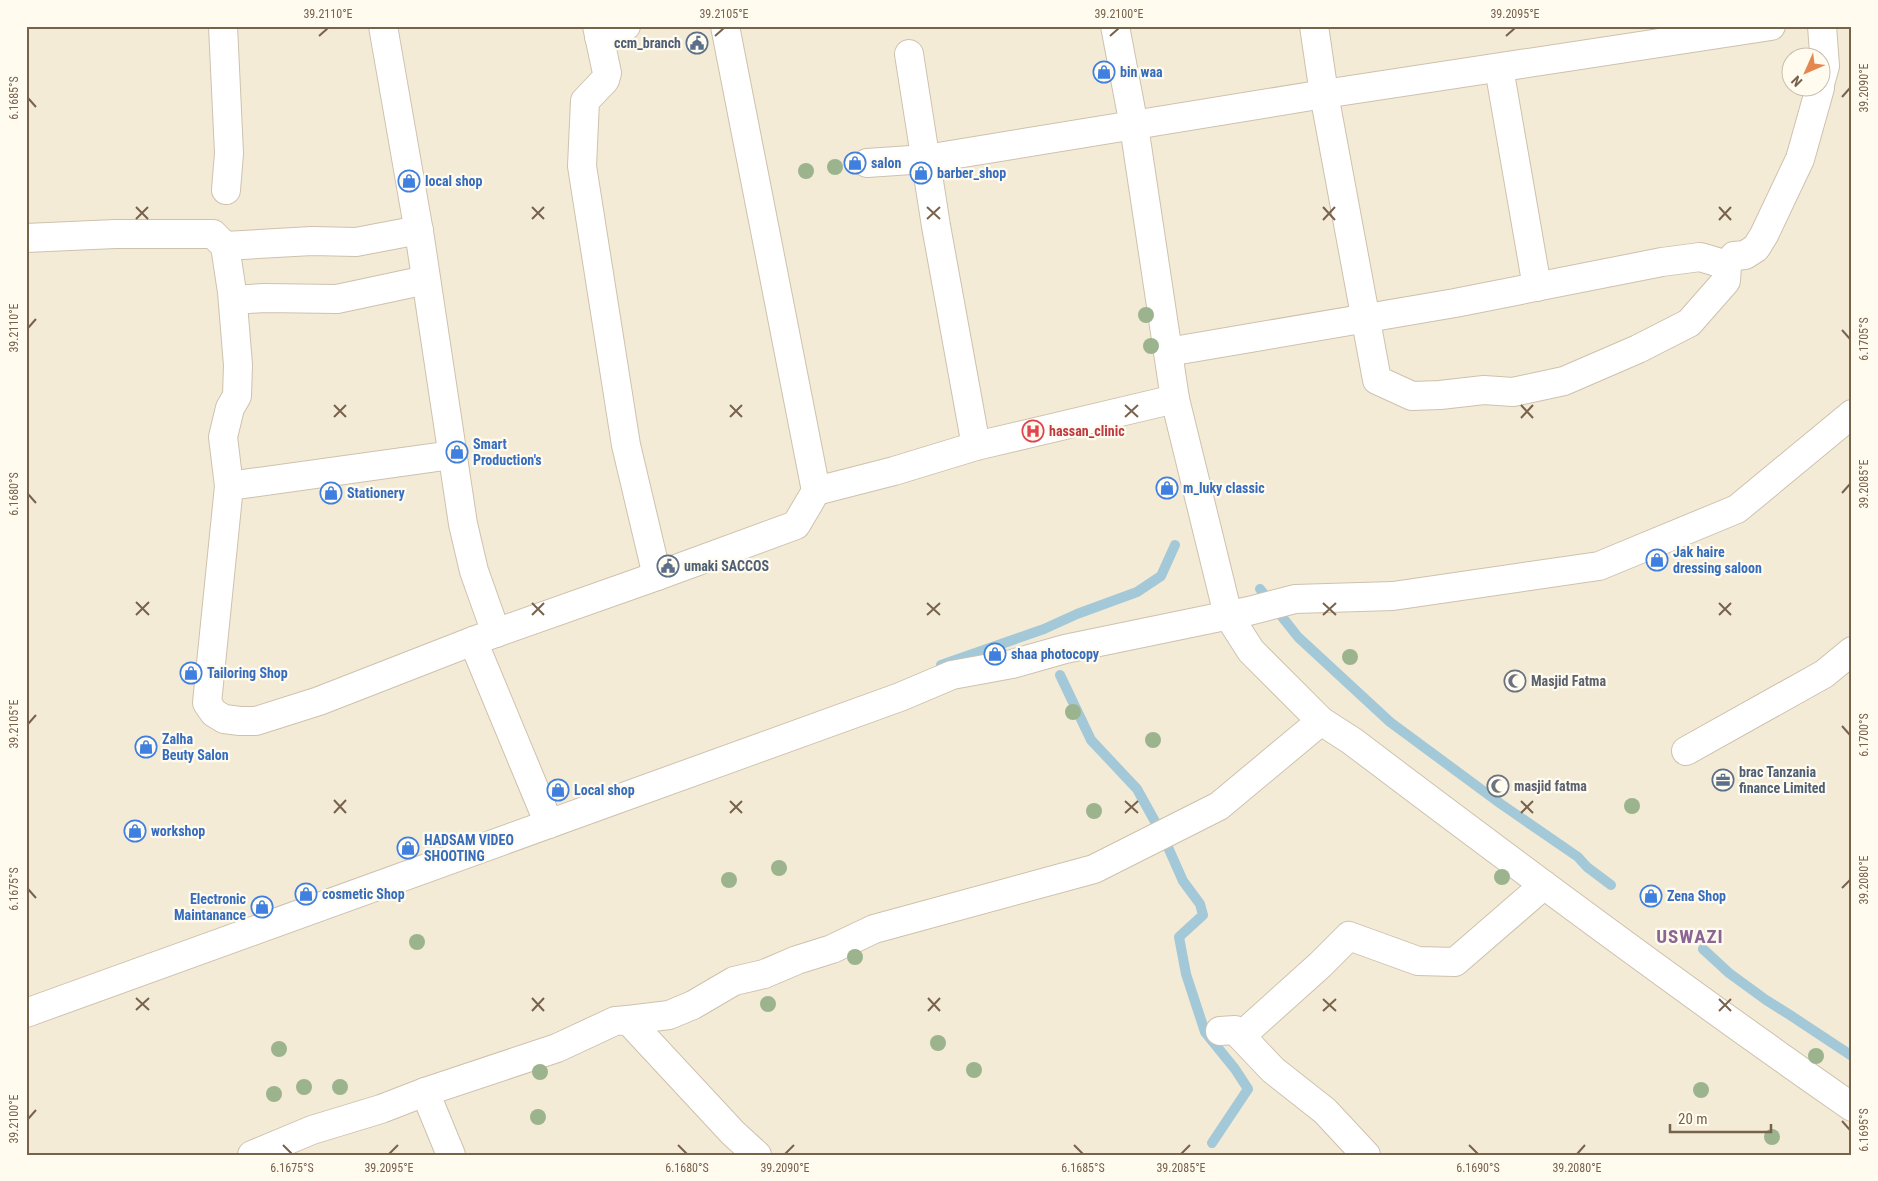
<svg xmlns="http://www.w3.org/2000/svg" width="1878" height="1181" viewBox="0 0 1878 1181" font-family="'Roboto Condensed',sans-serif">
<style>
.residential{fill:#f4ebd7;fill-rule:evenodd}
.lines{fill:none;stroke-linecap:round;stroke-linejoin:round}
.stream{stroke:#a3c8d8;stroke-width:10}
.minor-casing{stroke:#cec1ae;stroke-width:30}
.minor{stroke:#fff;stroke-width:28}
.tree{fill:#9bb48e}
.ticks{fill:none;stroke:#77624c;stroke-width:2}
.labels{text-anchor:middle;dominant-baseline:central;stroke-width:4.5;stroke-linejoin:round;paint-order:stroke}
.service-label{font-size:14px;font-weight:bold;fill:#4e5e75;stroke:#fffbef;text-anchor:start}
.shop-label{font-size:14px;font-weight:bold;fill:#366cbe;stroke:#fffbef;text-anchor:start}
.health-label{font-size:14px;font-weight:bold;fill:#be3a42;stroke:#fffbef;text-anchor:start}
.worship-label{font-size:14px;font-weight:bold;fill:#5b616d;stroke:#fffbef;text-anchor:start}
.district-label{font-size:19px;font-weight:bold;letter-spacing:1px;fill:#8b6593;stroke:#fffbef}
.neatline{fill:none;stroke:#77624c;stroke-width:2}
.ticks-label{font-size:12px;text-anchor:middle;fill:#77624c}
</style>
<rect width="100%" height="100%" fill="#fcf8e9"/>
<path class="residential" d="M 26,26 L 1852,26 L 1852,1155 L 26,1155 ZM 1790,58 L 1820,58 L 1820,88 L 1790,88 Z"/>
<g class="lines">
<g class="stream">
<path d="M 1260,589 L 1298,637 L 1390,722 L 1501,804 L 1578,857 L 1587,867 L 1611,885"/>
<path d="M 941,665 L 1044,629 L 1077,614 L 1137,592 L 1161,576 L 1175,545"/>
<path d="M 1060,675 L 1091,740 L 1137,789 L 1163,836 L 1183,881 L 1200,904 L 1203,915 L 1179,937 L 1186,974 L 1205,1032 L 1235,1069 L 1248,1089 L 1212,1143"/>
<path d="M 1703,949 L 1729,973 L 1766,1000 L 1790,1015 L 1852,1056"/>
</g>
<g class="minor-casing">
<g id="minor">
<path d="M 223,26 L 229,153 L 226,190"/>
<path d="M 383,26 L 420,238 L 463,524 L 474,571 L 496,633"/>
<path d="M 597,26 L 607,73 L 605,80 L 585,101 L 582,166 L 626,445 L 657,576"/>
<path d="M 725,26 L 816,491"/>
<path d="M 1115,26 L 1134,126 L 1175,399 L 1228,615 L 1251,651 L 1321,721 L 1352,741 C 1517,866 1682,989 1852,1107"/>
<path d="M 1314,26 L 1324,94 L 1377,380 L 1412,396 L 1440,395 L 1484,390 L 1513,392 L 1564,381 L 1638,349 L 1689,323 L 1726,281 L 1727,265 L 1734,256 L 1745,255 L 1756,248 L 1764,235 L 1800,159 L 1820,88"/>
<path d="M 599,37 L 626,26"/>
<path d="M 909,54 L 936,226 L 976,446"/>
<path d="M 1499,68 L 1537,287"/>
<path d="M 1820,84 L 1825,66 L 1822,26"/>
<path d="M 867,163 L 926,159 L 1324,94 L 1771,26"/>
<path d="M 26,238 L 115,234 L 213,234 L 225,246 L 232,292 L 238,365 L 237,396 L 230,408 L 223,437 L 229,486 L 207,703 L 214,713 L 224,719 L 240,721 L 256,721 L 319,701 L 473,641 L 657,576 L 796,525 L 816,491 L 894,471 L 976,446 L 1175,399"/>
<path d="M 225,246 L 312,241 L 356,242 L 419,230"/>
<path d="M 233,300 L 264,298 L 337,299 L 426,280"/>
<path d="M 1168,352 L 1455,303 L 1662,262 L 1700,257 L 1727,265"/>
<path d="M 229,486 L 452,455"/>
<path d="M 473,641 L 549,824"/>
<path d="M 1686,751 L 1824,674 L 1852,651"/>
<path d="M 26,1013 L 900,697 L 952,675 L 1012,664 L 1065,649 L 1249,611 L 1295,599 L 1393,596 L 1599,566 L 1737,509 L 1852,414"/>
<path d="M 628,1020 L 669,1015 L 693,1005 L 734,981 L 764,974 L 797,960 L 832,949 L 874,929 L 1094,869 L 1219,806 L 1321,721"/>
<path d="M 1220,1031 L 1235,1030 L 1273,1070 L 1325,1111 L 1366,1155"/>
<path d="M 1241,1036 L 1320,965 L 1349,936 L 1418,961 L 1455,962 L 1544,885"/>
<path d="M 425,1092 L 557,1048 L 615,1021 L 628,1020 L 733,1133 L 757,1155"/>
<path d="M 252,1155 L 312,1130 L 381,1109 L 425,1092 L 451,1155"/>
</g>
</g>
<use href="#minor" class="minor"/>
</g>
<g class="tree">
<circle cx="835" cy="167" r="8"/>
<circle cx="806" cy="171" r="8"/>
<circle cx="1146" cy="315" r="8"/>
<circle cx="1151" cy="346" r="8"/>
<circle cx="1350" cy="657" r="8"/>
<circle cx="1073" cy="712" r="8"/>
<circle cx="1153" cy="740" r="8"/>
<circle cx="1632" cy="806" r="8"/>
<circle cx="1094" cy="811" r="8"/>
<circle cx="779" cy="868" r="8"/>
<circle cx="1502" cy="877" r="8"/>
<circle cx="729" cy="880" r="8"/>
<circle cx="417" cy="942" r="8"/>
<circle cx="855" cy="957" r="8"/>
<circle cx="768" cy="1004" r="8"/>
<circle cx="938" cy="1043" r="8"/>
<circle cx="279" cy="1049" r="8"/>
<circle cx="1816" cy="1056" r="8"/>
<circle cx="974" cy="1070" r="8"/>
<circle cx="540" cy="1072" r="8"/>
<circle cx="304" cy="1087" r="8"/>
<circle cx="340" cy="1087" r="8"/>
<circle cx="1701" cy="1090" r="8"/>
<circle cx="274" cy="1094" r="8"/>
<circle cx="538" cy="1117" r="8"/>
<circle cx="1772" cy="1137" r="8"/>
</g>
<path class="ticks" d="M 319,36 L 328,28M 715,36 L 724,28M 1110,36 L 1119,28M 1506,36 L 1515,28M 1842,97 L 1850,88M 28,98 L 36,107M 136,207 L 148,219M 532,207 L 544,219M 927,207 L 940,219M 1323,207 L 1335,220M 1719,207 L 1731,220M 136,219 L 148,207M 532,219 L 544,207M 927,219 L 940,207M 1323,220 L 1335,207M 1719,220 L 1731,207M 28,328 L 36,319M 1842,330 L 1850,339M 334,405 L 346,417M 730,405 L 742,417M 1125,405 L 1138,417M 1521,405 L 1533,418M 334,417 L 346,405M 730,417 L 742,405M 1125,417 L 1138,405M 1521,418 L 1533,405M 1842,493 L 1850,484M 28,494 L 36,503M 136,602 L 149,615M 532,603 L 544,615M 927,603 L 940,615M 1323,603 L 1336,615M 1719,603 L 1731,615M 136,615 L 149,602M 532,615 L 544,603M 927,615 L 940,603M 1323,615 L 1336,603M 1719,615 L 1731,603M 28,724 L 36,715M 1842,726 L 1850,735M 334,800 L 346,813M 730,801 L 742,813M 1125,801 L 1138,813M 1521,801 L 1533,813M 334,813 L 346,800M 730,813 L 742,801M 1125,813 L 1138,801M 1521,813 L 1533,801M 1842,888 L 1850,880M 28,889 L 36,898M 136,998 L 149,1010M 532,998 L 544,1011M 928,998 L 940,1011M 1323,999 L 1336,1011M 1719,999 L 1731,1011M 136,1010 L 149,998M 532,1011 L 544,998M 928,1011 L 940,998M 1323,1011 L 1336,999M 1719,1011 L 1731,999M 28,1119 L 36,1110M 1842,1121 L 1850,1130M 283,1145 L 292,1154M 678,1145 L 687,1154M 1074,1145 L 1083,1154M 1469,1145 L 1478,1154M 389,1154 L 398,1145M 785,1154 L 794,1145M 1181,1154 L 1190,1145M 1577,1154 L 1585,1145"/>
<defs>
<g id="civic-ring" transform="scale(1.125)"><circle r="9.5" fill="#fffbef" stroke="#5c6f8a" stroke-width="1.5"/><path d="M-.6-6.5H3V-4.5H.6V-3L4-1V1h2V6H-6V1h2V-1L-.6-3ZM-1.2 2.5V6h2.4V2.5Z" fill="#5c6f8a"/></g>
<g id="shop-ring" transform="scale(1.125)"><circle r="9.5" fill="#fffbef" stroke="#3f7fe0" stroke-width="1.5"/><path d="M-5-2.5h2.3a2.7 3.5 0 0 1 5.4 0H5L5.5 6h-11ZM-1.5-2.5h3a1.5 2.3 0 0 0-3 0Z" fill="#3f7fe0"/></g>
<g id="hospital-ring" transform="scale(1.125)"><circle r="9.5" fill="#fffbef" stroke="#e0444e" stroke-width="1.5"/><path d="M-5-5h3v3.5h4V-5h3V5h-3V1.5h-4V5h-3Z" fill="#e0444e"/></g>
<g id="mosque-ring" transform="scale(1.125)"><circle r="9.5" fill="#fffbef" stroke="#6b7280" stroke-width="1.5"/><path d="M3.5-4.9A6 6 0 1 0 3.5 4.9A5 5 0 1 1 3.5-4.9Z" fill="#6b7280"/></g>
<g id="office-ring" transform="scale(1.125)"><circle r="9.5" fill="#fffbef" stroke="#5c6f8a" stroke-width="1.5"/><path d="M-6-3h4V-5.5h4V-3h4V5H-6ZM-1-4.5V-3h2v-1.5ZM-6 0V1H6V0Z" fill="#5c6f8a"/></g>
</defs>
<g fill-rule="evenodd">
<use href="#civic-ring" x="697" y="43"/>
<use href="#shop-ring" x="1104" y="72"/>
<use href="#shop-ring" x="855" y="163"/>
<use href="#shop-ring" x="921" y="173"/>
<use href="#shop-ring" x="409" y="181"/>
<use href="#hospital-ring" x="1033" y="431"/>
<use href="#shop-ring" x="457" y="452"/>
<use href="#shop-ring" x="1167" y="488"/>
<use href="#shop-ring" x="331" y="493"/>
<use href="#shop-ring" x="1657" y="560"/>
<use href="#civic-ring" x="668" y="566"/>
<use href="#shop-ring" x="995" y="654"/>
<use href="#shop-ring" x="191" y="673"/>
<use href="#mosque-ring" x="1515" y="681"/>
<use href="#shop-ring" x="146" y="747"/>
<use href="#office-ring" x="1723" y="780"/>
<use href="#mosque-ring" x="1498" y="786"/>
<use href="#shop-ring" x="558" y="790"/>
<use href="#shop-ring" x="135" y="831"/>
<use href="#shop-ring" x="408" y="848"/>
<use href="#shop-ring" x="306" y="894"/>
<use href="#shop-ring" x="1651" y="896"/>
<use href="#shop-ring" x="262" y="907"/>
</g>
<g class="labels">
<g class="service-label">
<text x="681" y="43" text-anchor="end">ccm_branch</text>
<text x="684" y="566">umaki SACCOS</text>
<text x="1739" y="772">brac Tanzania<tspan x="1739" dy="16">finance Limited</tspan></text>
</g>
<g class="shop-label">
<text x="1120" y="72">bin waa</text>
<text x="871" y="163">salon</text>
<text x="937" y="173">barber_shop</text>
<text x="425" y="181">local shop</text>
<text x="473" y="444">Smart<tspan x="473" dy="16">Production's</tspan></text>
<text x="1183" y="488">m_luky classic</text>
<text x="347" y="493">Stationery</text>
<text x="1673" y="552">Jak haire<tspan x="1673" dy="16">dressing saloon</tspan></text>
<text x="1011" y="654">shaa photocopy</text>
<text x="207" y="673">Tailoring Shop</text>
<text x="162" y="739">Zalha<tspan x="162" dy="16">Beuty Salon</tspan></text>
<text x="574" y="790">Local shop</text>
<text x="151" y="831">workshop</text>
<text x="424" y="840">HADSAM VIDEO<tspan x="424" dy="16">SHOOTING</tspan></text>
<text x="322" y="894">cosmetic Shop</text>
<text x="1667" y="896">Zena Shop</text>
<text x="246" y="899" text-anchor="end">Electronic<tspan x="246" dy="16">Maintanance</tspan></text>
</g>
<g class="health-label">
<text x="1049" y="431">hassan_clinic</text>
</g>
<g class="worship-label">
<text x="1531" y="681">Masjid Fatma</text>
<text x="1514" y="786">masjid fatma</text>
</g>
<g class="district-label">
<text x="1690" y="936">USWAZI</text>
</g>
</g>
<rect width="1878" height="1181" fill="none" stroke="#fffbef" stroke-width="55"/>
<g transform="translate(1806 72) rotate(225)"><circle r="24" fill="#fffbef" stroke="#c9beae"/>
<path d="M0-4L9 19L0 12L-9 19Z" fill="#e48850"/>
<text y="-8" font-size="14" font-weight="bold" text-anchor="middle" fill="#77624c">N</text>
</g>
<path d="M1670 1124v8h101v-8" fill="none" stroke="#77624c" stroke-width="2.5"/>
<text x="1678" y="1124" font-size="15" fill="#77624c" stroke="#fffbef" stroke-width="4" paint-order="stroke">20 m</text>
<rect x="28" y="28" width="1822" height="1126" class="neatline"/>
<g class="ticks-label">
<text x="328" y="18">39.2110°E</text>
<text x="724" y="18">39.2105°E</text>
<text x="1119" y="18">39.2100°E</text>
<text x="1515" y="18">39.2095°E</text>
<text transform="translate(1864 88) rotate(-90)" y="4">39.2090°E</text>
<text transform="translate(14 98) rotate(-90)" y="4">6.1685°S</text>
<text transform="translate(14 328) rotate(-90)" y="4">39.2110°E</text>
<text transform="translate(1864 339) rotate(-90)" y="4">6.1705°S</text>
<text transform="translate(1864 484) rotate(-90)" y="4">39.2085°E</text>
<text transform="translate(14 494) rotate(-90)" y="4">6.1680°S</text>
<text transform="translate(14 724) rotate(-90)" y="4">39.2105°E</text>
<text transform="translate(1864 735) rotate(-90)" y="4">6.1700°S</text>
<text transform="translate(1864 880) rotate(-90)" y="4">39.2080°E</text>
<text transform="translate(14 889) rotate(-90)" y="4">6.1675°S</text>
<text transform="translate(14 1119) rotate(-90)" y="4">39.2100°E</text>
<text transform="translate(1864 1130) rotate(-90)" y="4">6.1695°S</text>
<text x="292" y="1172">6.1675°S</text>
<text x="389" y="1172">39.2095°E</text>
<text x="687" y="1172">6.1680°S</text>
<text x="785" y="1172">39.2090°E</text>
<text x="1083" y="1172">6.1685°S</text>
<text x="1181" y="1172">39.2085°E</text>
<text x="1478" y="1172">6.1690°S</text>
<text x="1577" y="1172">39.2080°E</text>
</g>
</svg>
